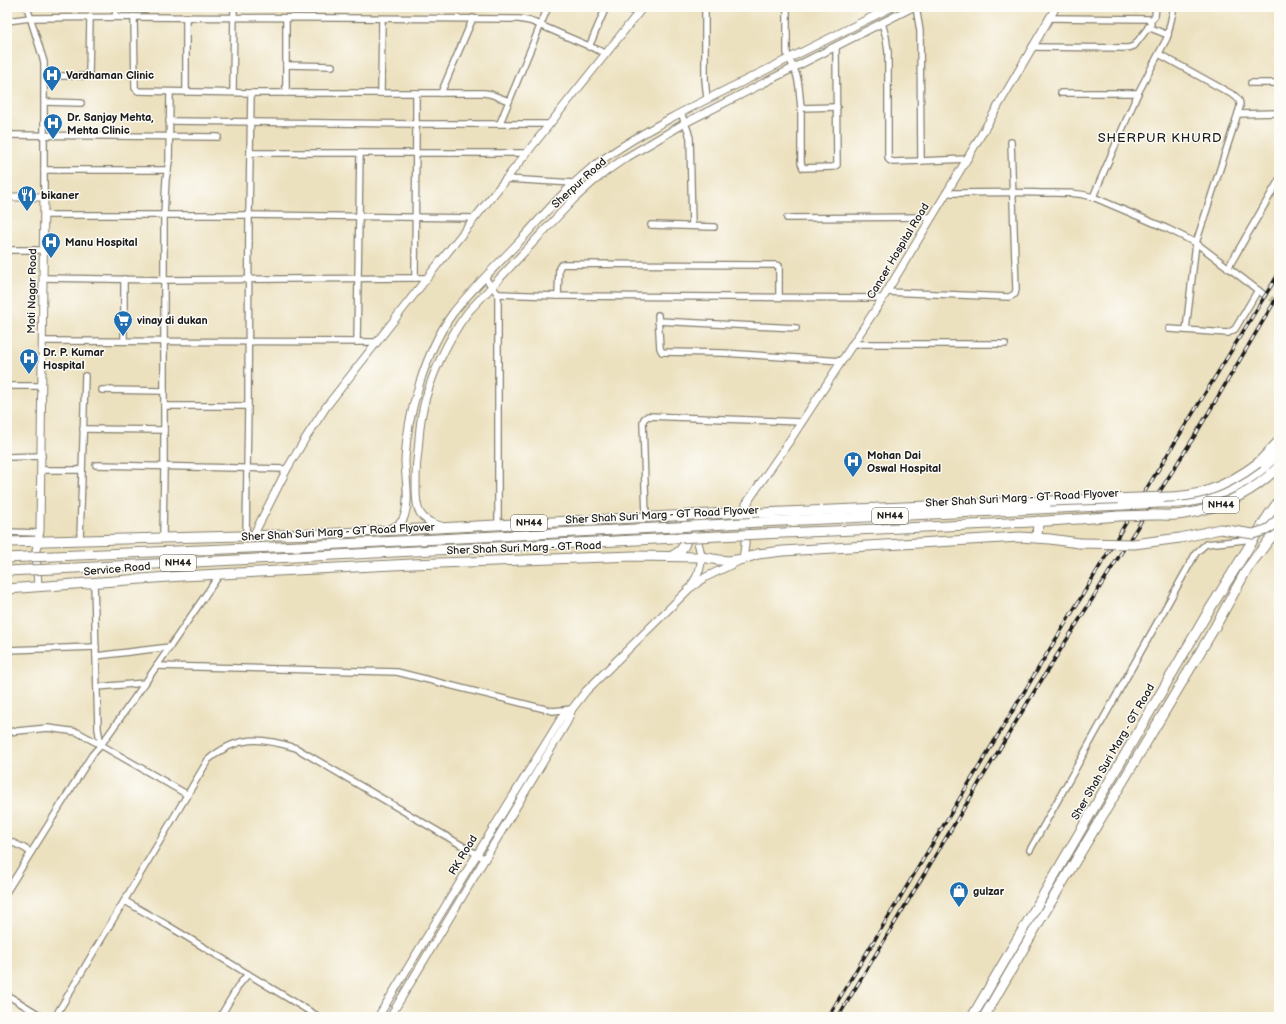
<svg xmlns="http://www.w3.org/2000/svg" width="1286" height="1024" viewBox="0 0 1286 1024" font-family="'Balsamiq Sans',sans-serif">
<style>
.lines{fill:none;stroke-linecap:round;stroke-linejoin:round}
.minor-tunnel{stroke:#c2ba9e;stroke-width:5.5;stroke-dasharray:5.5 3;stroke-linecap:butt}
.minor-casing{stroke:#847e6e;stroke-width:8}
.tertiary-casing{stroke:#847e6e;stroke-width:9}
.primary-casing{stroke:#847e6e;stroke-width:11}
.trunk-casing{stroke:#847e6e;stroke-width:11}
.minor{stroke:#fff;stroke-width:5.5}
.tertiary{stroke:#fff;stroke-width:7}
.primary{stroke:#fff;stroke-width:9}
.trunk{stroke:#fff;stroke-width:9}
.rail-casing{stroke:#1c1c1c;stroke-width:3.5}
.rail{stroke:#fdfcf7;stroke-width:2;stroke-dasharray:6;stroke-linecap:butt}
.primary-bridge-casing{stroke:#847e6e;stroke-width:11;stroke-linecap:butt}
.trunk-bridge-casing{stroke:#847e6e;stroke-width:11;stroke-linecap:butt}
.primary-bridge{stroke:#fff;stroke-width:9}
.trunk-bridge{stroke:#fff;stroke-width:9}
.labels{text-anchor:middle;dominant-baseline:central;stroke-width:3;stroke-linejoin:round;paint-order:stroke}
.shield{fill:#fdfcf7;stroke:#605f5e;stroke-width:1}
.shield-label{font-size:10px;font-weight:bold;fill:#1c1c1c}
.poi-label{font-size:11px;font-weight:bold;fill:#1c1c1c;stroke:#fdfcf7;text-anchor:start}
.street-label{font-size:11px;fill:#1c1c1c;stroke:#fdfcf7}
.quarter-label{font-size:13px;letter-spacing:1px;fill:#1c1c1c;stroke:#fdfcf7}
</style>
<rect width="100%" height="100%" fill="#fdfcf7"/>
<filter id="ink" filterUnits="userSpaceOnUse"><feTurbulence type="fractalNoise" baseFrequency=".025" numOctaves="2"/><feDisplacementMap in="SourceGraphic" scale="8" xChannelSelector="R" yChannelSelector="G"/><feConvolveMatrix kernelMatrix="1 2 1 2 8 2 1 2 1" color-interpolation-filters="sRGB"/></filter>
<filter id="wash" filterUnits="userSpaceOnUse"><feTurbulence type="fractalNoise" baseFrequency=".012" numOctaves="4" result="noise"/><feDisplacementMap in="SourceGraphic" scale="16" xChannelSelector="R" yChannelSelector="G"/><feGaussianBlur stdDeviation="0.9" result="paint"/><feColorMatrix in="noise" values="0 0 0 0 0 0 0 0 0 0 0 0 0 0 0 0 0 1.4 0 .05"/><feComposite in="paint" operator="in"/></filter>
<g filter="url(#wash)">
<rect width="100%" height="100%" fill="#ece1bf"/>
</g>
<g filter="url(#ink)">
<g class="lines">
<path class="minor-tunnel" d="M 1263,294 L 1277,302"/>
<g class="minor-casing">
<g id="minor">
<path d="M 27,7 L 44,62 L 44,197"/>
<path d="M 115,7 L 116,17"/>
<path d="M 624,7 L 638,13"/>
<path d="M 705,7 L 705,79 L 707,99"/>
<path d="M 787,7 L 787,53 L 797,76 L 799,87 L 801,108 L 801,163 L 803,168 L 833,167 L 837,165 L 836,48"/>
<path d="M 134,17 L 519,19 L 530,21 L 540,25 L 605,53"/>
<path d="M 186,17 L 186,92"/>
<path d="M 7,21 L 30,18 L 134,17 L 135,88 L 138,91 L 251,93 L 249,215 L 248,406 L 246,536"/>
<path d="M 1150,21 L 1155,16 L 1156,7"/>
<path d="M 882,23 L 886,37 L 888,52 L 888,157 L 889,160 L 893,162 L 921,161 L 920,31 L 916,7"/>
<path d="M 1148,27 L 1168,35"/>
<path d="M 589,47 L 606,7"/>
<path d="M 1032,47 L 1128,48 L 1134,46 L 1151,24 L 1150,21 L 1149,19 L 1049,18"/>
<path d="M 286,65 L 332,66"/>
<path d="M 45,76 L 89,76 L 90,17"/>
<path d="M 1251,83 L 1279,83"/>
<path d="M 233,92 L 234,7"/>
<path d="M 251,93 L 484,93 L 490,94 L 509,101"/>
<path d="M 286,93 L 286,18"/>
<path d="M 381,93 L 382,19"/>
<path d="M 441,93 L 473,18"/>
<path d="M 1061,93 L 1138,93"/>
<path d="M 45,102 L 81,103"/>
<path d="M 801,108 L 837,107"/>
<path d="M 681,113 L 688,131 L 690,138 L 692,226"/>
<path d="M 1238,114 L 1279,113"/>
<path d="M 169,121 L 416,124 L 416,93"/>
<path d="M 500,123 L 548,7"/>
<path d="M 7,135 L 218,137"/>
<path d="M 250,153 L 526,153"/>
<path d="M 921,161 L 967,159"/>
<path d="M 44,170 L 168,170"/>
<path d="M 506,179 L 574,183"/>
<path d="M 946,193 C 978,193 1009,192 1041,193 C 1059,193 1076,192 1093,197 L 1138,93 L 1167,38 L 1174,7"/>
<path d="M 1093,197 L 1168,229 L 1196,243 L 1240,107 C 1240,102 1240,100 1235,96 L 1159,54"/>
<path d="M 44,215 L 249,215 L 475,218"/>
<path d="M 787,218 L 932,217"/>
<path d="M 651,225 L 714,227"/>
<path d="M 1196,243 L 1263,294"/>
<path d="M 7,250 L 43,250"/>
<path d="M 1228,268 L 1279,180"/>
<path d="M 43,278 L 164,280 L 415,278"/>
<path d="M 427,278 L 415,278 L 416,124 L 550,124"/>
<path d="M 485,278 L 498,294 L 498,525"/>
<path d="M 886,292 L 1009,297 L 1015,294 L 1016,289 L 1011,142"/>
<path d="M 498,294 L 558,296 L 883,298"/>
<path d="M 558,296 L 559,268 L 561,265 L 563,264 L 775,265 L 779,266 L 779,297"/>
<path d="M 1277,302 L 1279,303"/>
<path d="M 658,315 L 660,348 L 662,352 L 723,353 L 842,361"/>
<path d="M 658,321 L 796,328"/>
<path d="M 1169,329 L 1228,333 L 1235,329 L 1258,290"/>
<path d="M 1186,330 L 1196,243"/>
<path d="M 43,341 L 376,342"/>
<path d="M 124,341 L 124,279"/>
<path d="M 357,342 L 360,153"/>
<path d="M 852,344 L 1005,344"/>
<path d="M 7,386 L 42,386"/>
<path d="M 102,390 L 164,391"/>
<path d="M 164,406 L 248,406"/>
<path d="M 83,429 L 164,430"/>
<path d="M 7,457 L 42,456"/>
<path d="M 96,465 L 287,469"/>
<path d="M 41,470 L 82,470"/>
<path d="M 646,517 L 643,422 L 644,419 L 648,416 L 802,422"/>
<path d="M 7,532 L 40,533"/>
<path d="M 163,538 L 164,467 L 164,215 L 166,179 L 169,162 L 170,92"/>
<path d="M 80,540 L 85,376"/>
<path d="M 94,583 L 98,729 L 101,745"/>
<path d="M 7,650 L 96,647"/>
<path d="M 96,656 L 170,647"/>
<path d="M 157,666 L 397,672 L 553,711 L 572,709"/>
<path d="M 97,687 L 145,683"/>
<path d="M 7,732 L 48,728 L 77,732 L 101,745 L 188,795"/>
<path d="M 7,840 L 24,848 L 30,852"/>
<path d="M 1030,850 L 1196,553 L 1206,544 L 1254,539"/>
<path d="M 7,891 L 92,755 L 101,745 L 145,683 L 220,574"/>
<path d="M 125,901 L 167,925 L 319,1017"/>
<path d="M 7,995 L 43,1017"/>
<path d="M 55,1017 L 208,760 C 237,735 261,737 296,748 L 485,859"/>
<path d="M 220,1017 L 239,985 L 248,974"/>
</g>
</g>
<g class="tertiary-casing">
<g id="tertiary">
<path d="M 7,197 L 44,197 L 40,531 L 36,550 L 38,587"/>
<path d="M 746,504 L 788,443 L 883,298 L 967,159 L 1056,7"/>
<path d="M 441,526 C 418,520 416,509 416,488 C 416,478 416,469 417,460 C 419,445 419,429 422,414 C 428,381 448,338 468,312 L 573,200 L 594,181 L 608,170 L 624,159 L 685,123 L 913,7"/>
<path d="M 389,529 C 397,526 403,523 405,514 C 410,497 405,477 405,460 C 407,414 426,350 453,313 C 472,289 495,267 517,244 C 543,216 568,185 599,162 C 644,130 693,106 742,82 C 792,57 842,32 892,7"/>
<path d="M 253,536 L 287,469 L 305,439 L 326,407 L 427,278 L 643,7"/>
<path d="M 692,584 C 698,576 702,568 701,557 C 701,543 685,523 706,515"/>
<path d="M 378,1017 L 468,869 L 562,717 L 572,709 L 586,691 L 690,588 L 706,577 L 743,559 L 745,545 L 745,513 L 749,500"/>
<path d="M 390,1017 L 567,722 L 572,709"/>
</g>
</g>
<g class="primary-casing">
<g id="primary">
<path d="M 1258,463 L 1279,441"/>
<path d="M 7,542 L 320,534 L 730,513 L 761,513 L 1050,501"/>
<path d="M 672,556 C 687,549 691,534 682,521"/>
<path d="M 7,589 L 182,576 L 412,564 L 634,556 L 701,557 L 719,560 L 729,561 L 743,559 L 758,554 L 783,551 L 1020,537 L 1050,539 L 1079,543"/>
<path d="M 972,1017 L 1208,612 L 1270,513 L 1279,501"/>
<path d="M 984,1017 L 1039,922 L 1215,627 L 1247,569 L 1279,527"/>
</g>
</g>
<g class="trunk-casing">
<g id="trunk">
<path d="M 1159,503 C 1168,503 1178,504 1187,502 C 1223,496 1255,480 1279,452"/>
<path d="M 1153,515 C 1163,515 1174,516 1184,514 C 1220,508 1253,493 1279,466"/>
<path d="M 760,522 L 1123,505"/>
<path d="M 761,534 C 880,528 999,526 1118,516"/>
<path d="M 1037,538 L 1038,521"/>
<path d="M 54,556 L 301,546 L 675,527"/>
<path d="M 7,558 L 27,557"/>
<path d="M 54,569 L 676,538"/>
<path d="M 7,571 L 28,570"/>
</g>
</g>
<use href="#minor" class="minor"/>
<use href="#tertiary" class="tertiary"/>
<use href="#primary" class="primary"/>
<use href="#trunk" class="trunk"/>
<g class="rail-casing">
<g id="rail">
<path d="M 828,1017 L 1147,488 L 1279,273"/>
<path d="M 838,1017 L 1034,692 L 1197,432 L 1279,294"/>
</g>
</g>
<use href="#rail" class="rail"/>
<g class="primary-bridge-casing">
<g id="primary-bridge">
<path d="M 1050,501 C 1080,500 1110,499 1139,498 C 1162,497 1185,498 1207,491 C 1225,485 1242,475 1258,463"/>
<path d="M 1079,543 L 1134,544 L 1180,538 L 1220,529 L 1253,534 L 1266,530 L 1271,527 L 1279,518"/>
</g>
</g>
<g class="trunk-bridge-casing">
<g id="trunk-bridge">
<path d="M 1123,505 L 1159,503"/>
<path d="M 1118,516 L 1153,515"/>
<path d="M 675,527 L 760,522"/>
<path d="M 676,538 L 761,534"/>
<path d="M 27,557 L 54,556"/>
<path d="M 28,570 L 54,569"/>
</g>
</g>
<use href="#primary-bridge" class="primary-bridge"/>
<use href="#trunk-bridge" class="trunk-bridge"/>
</g>
</g>
<defs>
<g id="hospital-pin" transform="scale(1)"><path d="M0 17L-7.5 6A9.5 9.5 0 1 1 7.5 6Z" fill="#1f6fb2" stroke="#fdfcf7"/><path d="M-5-5h3v3.5h4V-5h3V5h-3V1.5h-4V5h-3Z" fill="#fff"/></g>
<g id="restaurant-pin" transform="scale(1)"><path d="M0 17L-7.5 6A9.5 9.5 0 1 1 7.5 6Z" fill="#1f6fb2" stroke="#fdfcf7"/><path d="M-5-6h1v4h1v-4h1v4h1v-4h1v5L-1.5 .5V6h-2V.5L-5-1ZM5-6V6H3V1.5H1.5Q1.5-4 5-6Z" fill="#fff"/></g>
<g id="supermarket-pin" transform="scale(1)"><path d="M0 17L-7.5 6A9.5 9.5 0 1 1 7.5 6Z" fill="#1f6fb2" stroke="#fdfcf7"/><path d="M-6-5.5h2.5l.6 2H6L4.5 2H-2.5L-4.4-4H-6ZM-1.5 3.2a1.3 1.3 0 1 0 .1 0ZM3 3.2a1.3 1.3 0 1 0 .1 0Z" fill="#fff"/></g>
<g id="shop-pin" transform="scale(1)"><path d="M0 17L-7.5 6A9.5 9.5 0 1 1 7.5 6Z" fill="#1f6fb2" stroke="#fdfcf7"/><path d="M-5-2.5h2.3a2.7 3.5 0 0 1 5.4 0H5L5.5 6h-11ZM-1.5-2.5h3a1.5 2.3 0 0 0-3 0Z" fill="#fff"/></g>
</defs>
<g fill-rule="evenodd">
<use href="#hospital-pin" x="52" y="75"/>
<use href="#hospital-pin" x="53" y="123"/>
<use href="#restaurant-pin" x="27" y="195"/>
<use href="#hospital-pin" x="51" y="242"/>
<use href="#supermarket-pin" x="123" y="320"/>
<use href="#hospital-pin" x="29" y="358"/>
<use href="#hospital-pin" x="853" y="461"/>
<use href="#shop-pin" x="959" y="891"/>
</g>
<g class="labels">
<g class="shield">
<rect x="1203" y="497" width="36" height="16" rx="3"/>
<rect x="872" y="508" width="36" height="16" rx="3"/>
<rect x="511" y="515" width="36" height="16" rx="3"/>
<rect x="160" y="555" width="36" height="16" rx="3"/>
</g>
<g class="shield-label">
<text x="1221" y="505">NH44</text>
<text x="890" y="516">NH44</text>
<text x="529" y="523">NH44</text>
<text x="178" y="563">NH44</text>
</g>
<g class="poi-label">
<text x="66" y="75">Vardhaman Clinic</text>
<text x="67" y="117">Dr. Sanjay Mehta,<tspan x="67" dy="13">Mehta Clinic</tspan></text>
<text x="41" y="195">bikaner</text>
<text x="65" y="242">Manu Hospital</text>
<text x="137" y="320">vinay di dukan</text>
<text x="43" y="352">Dr. P. Kumar<tspan x="43" dy="13">Hospital</tspan></text>
<text x="867" y="455">Mohan Dai<tspan x="867" dy="13">Oswal Hospital</tspan></text>
<text x="973" y="891">gulzar</text>
</g>
<g class="street-label">
<text transform="translate(579 183) rotate(-42)">Sherpur Road</text>
<text transform="translate(898 251) rotate(-59)">Cancer Hospital Road</text>
<text transform="translate(32 291) rotate(-89)">Moti Nagar Road</text>
<text transform="translate(1022 498) rotate(-3)">Sher Shah Suri Marg - GT Road Flyover</text>
<text transform="translate(662 515) rotate(-3)">Sher Shah Suri Marg - GT Road Flyover</text>
<text transform="translate(338 532) rotate(-3)">Sher Shah Suri Marg - GT Road Flyover</text>
<text transform="translate(524 548) rotate(-2)">Sher Shah Suri Marg - GT Road</text>
<text transform="translate(117 569) rotate(-5)">Service Road</text>
<text transform="translate(1113 752) rotate(-60)">Sher Shah Suri Marg - GT Road</text>
<text transform="translate(463 855) rotate(-59)">RK Road</text>
</g>
<g class="quarter-label">
<text x="1160" y="138">SHERPUR KHURD</text>
</g>
</g>
<rect width="1286" height="1024" fill="none" stroke="#fdfcf7" stroke-width="24"/>
</svg>
